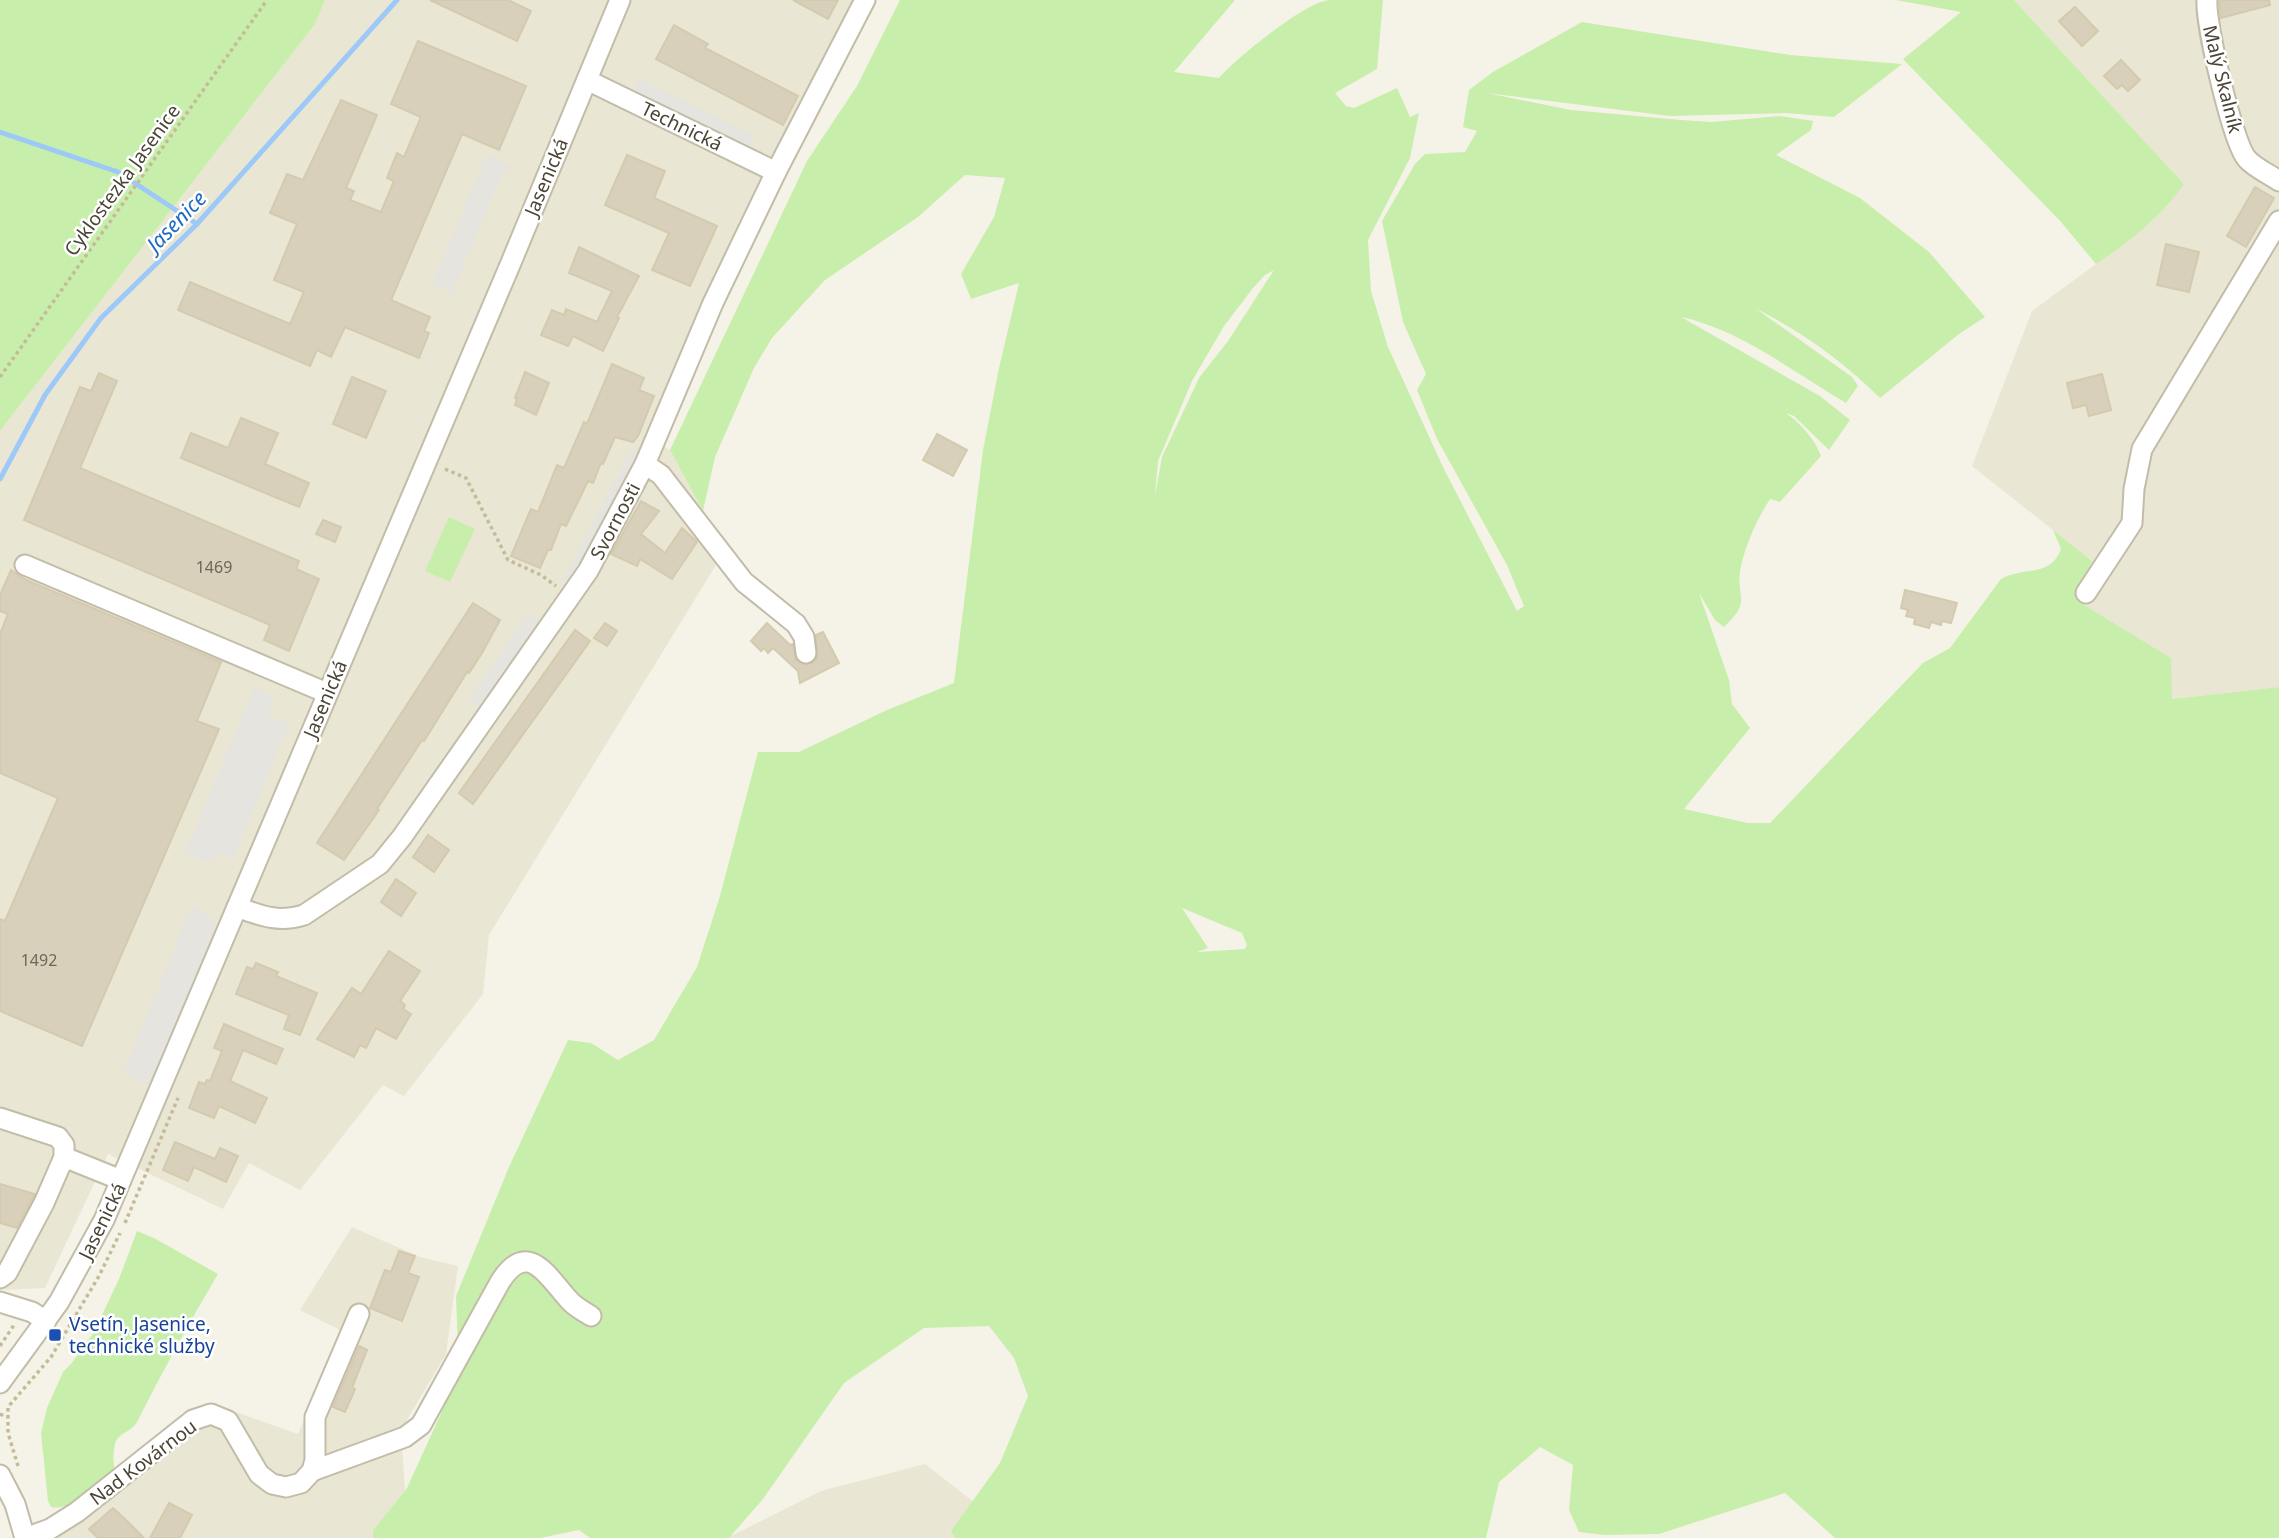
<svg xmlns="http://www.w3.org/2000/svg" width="2279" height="1538" viewBox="0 0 2279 1538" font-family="'Noto Sans',sans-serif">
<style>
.residential{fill:#eae6d4}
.green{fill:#c8eeab;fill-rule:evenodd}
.parking{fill:#e6e4df}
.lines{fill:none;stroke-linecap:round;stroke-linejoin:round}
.stream{stroke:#9dc9f9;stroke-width:5}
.building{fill:#d8d0bb;stroke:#d4caad;stroke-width:2}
.minor-casing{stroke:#c2bca8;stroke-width:23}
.path{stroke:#c6bb98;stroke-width:3.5;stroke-dasharray:3.5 3.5;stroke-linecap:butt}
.minor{stroke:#fff;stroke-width:19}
.transit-dot{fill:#1a4fb4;stroke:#fff;stroke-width:2.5}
.labels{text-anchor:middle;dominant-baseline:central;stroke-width:5;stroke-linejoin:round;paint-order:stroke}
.number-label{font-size:16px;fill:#6e6756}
.street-label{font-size:19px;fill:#4a4435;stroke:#fff}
.transit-label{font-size:19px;fill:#164399;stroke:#fff;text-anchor:start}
.water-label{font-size:21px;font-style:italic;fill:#206cc3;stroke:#fff}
</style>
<rect width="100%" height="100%" fill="#f5f3e7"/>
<g class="residential">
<path d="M 325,0 L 854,0 L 776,151 L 646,436 L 670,450 L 703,511 L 727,547 L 489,935 L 483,994 L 404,1096 L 383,1085 L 300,1190 L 249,1163 L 223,1209 L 108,1154 L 45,1288 L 0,1290 L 0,431 L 315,24 Z"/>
<path d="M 2014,0 L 2279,0 L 2279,687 L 2171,699 L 2171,658 L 2075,600 L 2092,561 L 1972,466 L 2032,311 L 2096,264 L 2184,184 Z"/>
<path d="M 352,1227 L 420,1257 L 458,1266 L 446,1354 L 401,1430 L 405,1490 L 373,1530 L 373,1538 L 49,1538 L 194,1426 L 224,1408 L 298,1434 L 342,1331 L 300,1310 Z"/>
<path d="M 925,1464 L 1020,1538 L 727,1538 L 821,1491 Z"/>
</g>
<g class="green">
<path d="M 0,0 L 325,0 L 315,24 L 0,431 Z"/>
<path d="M 900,0 L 1235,0 L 1174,72 L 1219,78 C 1237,58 1303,3 1329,0 C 1346,0 1366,0 1383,0 L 1377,69 L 1335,93 L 1346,106 L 1354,108 L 1397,88 L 1410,117 L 1419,113 L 1410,158 L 1368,240 L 1371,291 L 1388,347 L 1443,467 L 1517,611 L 1524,606 L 1507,565 L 1437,439 L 1417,390 L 1426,374 L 1403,322 L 1382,221 L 1415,164 L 1425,154 L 1465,152 L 1477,131 L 1463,127 L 1469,90 L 1493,72 L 1582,22 L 1790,55 L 1902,64 L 1834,117 L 1786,113 L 1669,116 L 1487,93 L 1571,110 L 1681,120 L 1711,122 L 1780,116 L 1813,121 L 1811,130 L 1776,155 L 1860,198 L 1929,252 L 1985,317 L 1959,334 L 1880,398 C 1843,361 1802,332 1755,308 L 1852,377 L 1858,386 L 1846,403 C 1795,373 1739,329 1681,317 L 1820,396 L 1850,420 L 1829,450 L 1794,416 L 1786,413 C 1800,423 1815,439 1821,456 L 1780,502 L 1770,499 C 1757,519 1746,544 1741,566 C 1734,597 1754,599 1724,627 L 1715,620 L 1699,593 L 1729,680 L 1732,704 L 1750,728 L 1684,809 L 1748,823 L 1770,823 L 1923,663 L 1950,648 L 2001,579 C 2025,566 2050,578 2061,549 L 2053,530 L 2092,561 L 2076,600 L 2171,658 L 2172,699 L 2279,687 L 2279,1538 L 1835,1538 L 1785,1493 L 1659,1534 L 1604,1535 L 1579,1532 L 1569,1510 L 1573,1465 L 1540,1447 L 1499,1482 L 1486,1538 L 955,1538 L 951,1531 L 1000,1463 L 1028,1396 L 1014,1358 L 989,1326 L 924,1328 L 844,1383 L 763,1499 L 729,1538 L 590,1538 L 579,1530 L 540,1538 L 373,1538 L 373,1530 L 407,1488 L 459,1374 L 456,1296 L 509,1167 L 568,1040 L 591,1043 L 618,1060 L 654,1040 L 697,967 L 720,896 L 758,752 L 799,752 L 887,710 L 954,683 L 983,450 L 999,368 L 1019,283 L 971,299 L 961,274 L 994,217 L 1005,178 L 965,175 L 918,217 L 825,280 L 772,338 L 754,368 L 715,457 L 703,511 L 670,450 L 807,161 L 857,86 ZM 1274,270 L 1228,341 L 1199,378 L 1162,457 L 1155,496 L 1158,461 L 1192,381 L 1224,326 L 1253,288 L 1265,275 ZM 1182,908 L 1242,933 L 1247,945 L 1245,949 L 1197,952 L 1208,948 Z"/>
<path d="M 1896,0 L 2014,0 L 2184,184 C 2163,215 2128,243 2096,264 L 2061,222 L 1903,59 L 1961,12 Z"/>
<path d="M 449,517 L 475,529 L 450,582 L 425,571 Z"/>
<path d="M 137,1231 L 154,1238 L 218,1274 C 189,1323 162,1372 137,1422 C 131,1433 118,1432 115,1444 C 113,1452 113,1463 115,1471 C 99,1483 73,1512 51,1507 L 48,1501 L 41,1433 L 47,1408 L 63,1372 L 71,1364 L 94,1332 L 119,1279 Z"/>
</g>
<g class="parking">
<path d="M 638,79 L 755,136 L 745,157 L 628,99 Z"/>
<path d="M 486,155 L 513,166 L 501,177 L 453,290 L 457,295 L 432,285 Z"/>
<path d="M 631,449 L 649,456 L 574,594 L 562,582 Z"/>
<path d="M 529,614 L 551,627 L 490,714 L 469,700 Z"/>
<path d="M 254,688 L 275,697 L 268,715 L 289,724 L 233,859 L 220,854 L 206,862 L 185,853 Z"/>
<path d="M 191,907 L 207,914 L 215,928 L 150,1085 L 123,1074 Z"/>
</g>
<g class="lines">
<g class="stream">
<path d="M 0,132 L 118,172 L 197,224"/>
<path d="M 0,479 L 45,395 L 101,318 L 197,224 L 397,0"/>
</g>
</g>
<g class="building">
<path d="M 430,0 L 508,0 L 531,11 L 517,41 Z"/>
<path d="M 793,0 L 838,0 L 828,19 Z"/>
<path d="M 2219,0 L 2269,0 L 2270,5 L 2221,18 Z"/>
<path d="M 2075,7 L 2098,31 L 2082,46 L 2059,21 Z"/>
<path d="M 674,25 L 708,44 L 705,48 L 798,96 L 783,125 L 656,59 Z"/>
<path d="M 418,41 L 526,86 L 499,150 L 462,134 L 391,300 L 430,317 L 424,331 L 429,333 L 419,358 L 345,327 L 331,357 L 317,350 L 310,366 L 178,310 L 190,282 L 290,324 L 304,292 L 274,280 L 297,224 L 270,213 L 287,174 L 303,180 L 341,100 L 377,115 L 346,188 L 354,191 L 350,200 L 381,212 L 394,181 L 387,178 L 397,153 L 404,157 L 421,117 L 391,104 Z"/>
<path d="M 2121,60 L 2140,80 L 2128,91 L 2122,85 L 2117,89 L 2104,76 Z"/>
<path d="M 627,155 L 665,171 L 654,198 L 717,226 L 690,286 L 652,270 L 669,233 L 605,205 Z"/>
<path d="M 2255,187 L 2274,198 L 2246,247 L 2227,236 Z"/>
<path d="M 2166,244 L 2199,252 L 2189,292 L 2157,285 Z"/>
<path d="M 579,247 L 639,276 L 617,317 L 619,318 L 603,351 L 573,336 L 568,346 L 541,335 L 552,310 L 564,315 L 566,309 L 597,322 L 612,291 L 569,273 Z"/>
<path d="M 612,364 L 644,378 L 639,390 L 654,396 L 638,436 L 633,442 L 615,437 L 603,464 L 601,463 L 593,483 L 588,481 L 566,526 L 561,524 L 551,550 L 548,550 L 540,568 L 511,556 L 531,509 L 538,512 L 557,465 L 564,468 L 584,422 L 587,424 Z"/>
<path d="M 525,372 L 549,383 L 536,415 L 515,405 L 517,398 L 515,398 Z"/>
<path d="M 99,373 L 117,381 L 80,468 L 299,561 L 296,569 L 319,579 L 289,651 L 264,640 L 270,625 L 24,520 L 80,387 L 91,391 Z"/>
<path d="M 2102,374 L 2111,410 L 2089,416 L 2086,405 L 2073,408 L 2067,383 Z"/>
<path d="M 352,377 L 386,391 L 366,438 L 333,424 Z"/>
<path d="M 241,418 L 278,433 L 265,464 L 309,483 L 299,507 L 181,458 L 191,433 L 228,448 Z"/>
<path d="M 937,434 L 967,450 L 953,476 L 923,460 Z"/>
<path d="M 641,501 L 659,511 L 641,534 L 665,553 L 682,528 L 697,542 L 672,579 L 640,559 L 637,566 L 611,554 Z"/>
<path d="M 323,520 L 341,527 L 335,542 L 316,534 Z"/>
<path d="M 11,570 L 26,580 L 221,662 L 197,721 L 219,729 L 82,1046 L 0,1011 L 0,919 L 5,921 L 58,798 L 0,773 L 0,634 L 8,614 L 0,611 L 0,595 Z"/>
<path d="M 1905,590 L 1957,603 L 1951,623 L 1942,621 L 1941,625 L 1931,622 L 1929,628 L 1914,624 L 1915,618 L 1906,616 L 1908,610 L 1901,608 Z"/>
<path d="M 473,603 L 500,620 L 482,653 L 469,673 L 467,672 L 424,741 L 422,740 L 377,809 L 379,810 L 344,860 L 317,843 Z"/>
<path d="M 605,623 L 617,631 L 607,646 L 594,638 Z"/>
<path d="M 767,623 L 790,645 L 793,644 L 796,660 L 802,664 L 813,663 L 817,658 L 816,635 L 823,632 L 839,663 L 800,683 L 798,671 L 773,648 L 768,653 L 764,648 L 761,651 L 751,641 Z"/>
<path d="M 575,630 L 590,641 L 473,804 L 459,793 Z"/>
<path d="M 428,835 L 449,850 L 434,872 L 413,857 Z"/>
<path d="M 396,879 L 416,893 L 401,916 L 381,902 Z"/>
<path d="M 389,951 L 420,971 L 400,1001 L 405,1005 L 403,1009 L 411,1014 L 396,1039 L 376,1028 L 366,1048 L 360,1045 L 354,1057 L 317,1039 L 352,988 L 361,994 Z"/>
<path d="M 256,963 L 278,972 L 276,976 L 317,993 L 300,1035 L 284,1029 L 289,1015 L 236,994 L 247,967 L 253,969 Z"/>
<path d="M 224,1024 L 283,1049 L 276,1064 L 243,1050 L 230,1081 L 267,1098 L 255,1123 L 219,1106 L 214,1118 L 189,1108 L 199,1082 L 205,1084 L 207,1080 L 210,1081 L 222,1051 L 214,1048 Z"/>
<path d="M 175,1142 L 215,1159 L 220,1148 L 238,1156 L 226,1182 L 194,1167 L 188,1181 L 163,1170 Z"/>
<path d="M 0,1184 L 35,1194 L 17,1228 L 0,1223 Z"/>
<path d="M 399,1251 L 415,1256 L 408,1273 L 419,1277 L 402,1321 L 370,1308 L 385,1270 L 391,1272 Z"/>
<path d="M 359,1346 L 367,1350 L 352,1388 L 355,1389 L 345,1412 L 333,1407 Z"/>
<path d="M 169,1503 L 192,1515 L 180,1538 L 150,1538 Z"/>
<path d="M 113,1508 L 127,1521 L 144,1538 L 98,1538 L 89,1529 Z"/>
</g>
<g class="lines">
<g class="minor-casing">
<g id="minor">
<path d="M 2207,0 C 2205,23 2233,144 2247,159 C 2255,168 2269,174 2279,181"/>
<path d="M 587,80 L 776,172"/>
<path d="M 645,464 L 661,475 L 744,582 L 796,624 L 804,637 L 806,653"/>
<path d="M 25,565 L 327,693"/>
<path d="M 2086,593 L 2132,523 L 2134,489 L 2142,449 L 2279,221"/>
<path d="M 237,907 C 261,916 279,923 304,915 L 380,864 L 402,837 L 588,571 L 645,464 L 713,303 L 776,172 L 865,0"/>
<path d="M 0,1118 L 58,1137 L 64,1145 L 64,1157 L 44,1203 L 7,1273 L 0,1278"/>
<path d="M 64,1157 L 121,1180"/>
<path d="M 0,1302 L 32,1312 L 46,1321"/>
<path d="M 0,1383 L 59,1302 L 104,1220 L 510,265 L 620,0"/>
<path d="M 312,1471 L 405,1437 L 421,1425 L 500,1282 C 528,1238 547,1276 569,1300 C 575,1307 583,1311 591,1316"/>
<path d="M 0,1475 L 15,1504 L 25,1538"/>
<path d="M 25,1538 L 50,1529 L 77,1512 L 193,1420 L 211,1414 L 228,1421 L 259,1474 L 272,1484 L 286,1487 L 301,1483 L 312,1471 L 315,1460 L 315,1417 L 359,1314"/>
</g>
</g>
<g class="path">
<path d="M 0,377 L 267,0"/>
<path d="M 445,469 L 466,478 L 508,560 L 541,575 L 556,586"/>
<path d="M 125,1223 L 178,1098"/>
<path d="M 0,1346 L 14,1325"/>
<path d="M 0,1414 L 7,1417"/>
<path d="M 18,1466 L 8,1433 L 8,1407 L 51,1357 L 99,1276 L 120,1233"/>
</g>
<use href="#minor" class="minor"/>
</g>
<rect class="transit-dot" x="48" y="1328" width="14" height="14" rx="3.5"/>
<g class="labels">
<g class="number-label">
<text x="214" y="567">1469</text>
<text x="39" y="960">1492</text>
</g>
<g class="street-label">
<text transform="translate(2223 79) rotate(76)">Malý Skalník</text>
<text transform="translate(682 126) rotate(26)">Technická</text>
<text transform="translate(546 177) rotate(-67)">Jasenická</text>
<text transform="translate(122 180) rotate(-54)">Cyklostezka Jasenice</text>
<text transform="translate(615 521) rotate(-62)">Svornosti</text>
<text transform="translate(325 699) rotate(-67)">Jasenická</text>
<text transform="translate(102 1221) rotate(-64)">Jasenická</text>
<text transform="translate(143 1462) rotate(-37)">Nad Kovárnou</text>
</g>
<g class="transit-label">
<text x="69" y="1324">Vsetín, Jasenice,<tspan x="69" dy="22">technické služby</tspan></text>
</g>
<g class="water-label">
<text transform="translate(176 221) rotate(-46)">Jasenice</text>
</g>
</g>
</svg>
